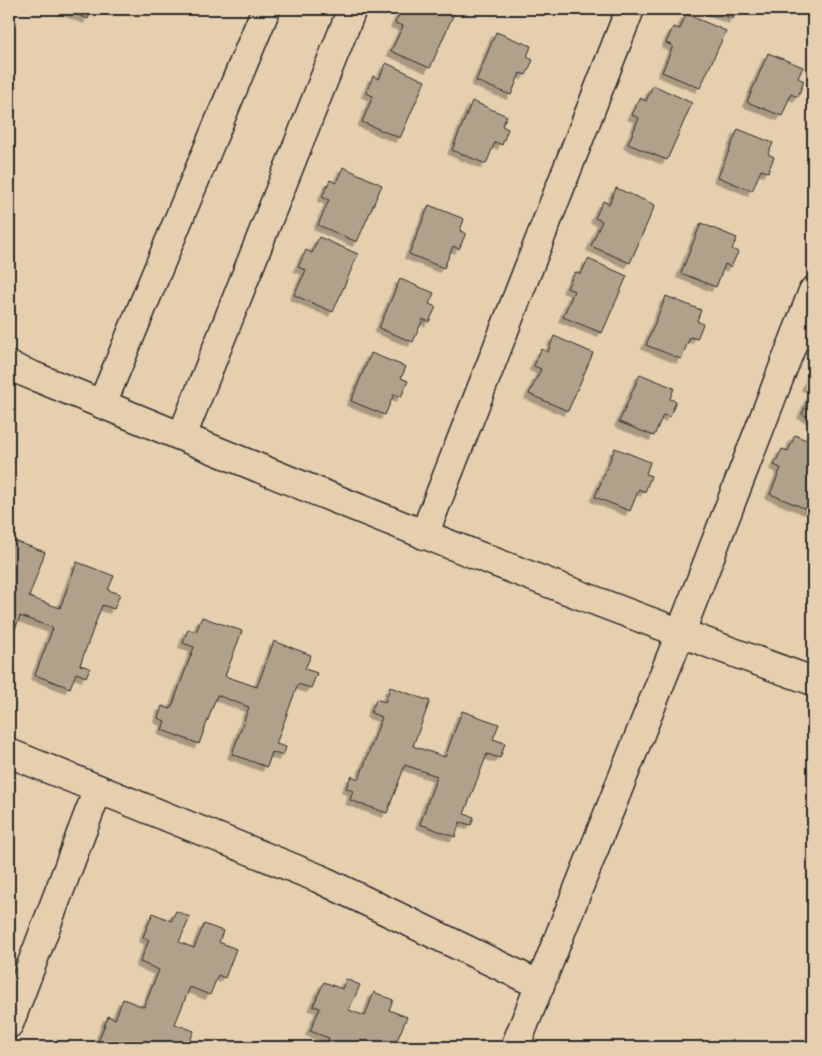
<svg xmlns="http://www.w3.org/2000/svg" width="822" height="1056" viewBox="0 0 822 1056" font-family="Itim,sans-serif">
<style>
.building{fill:#b1a18a;stroke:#2b2b2b;filter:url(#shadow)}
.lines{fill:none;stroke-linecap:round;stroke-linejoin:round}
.minor-casing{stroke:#2b2b2b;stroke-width:31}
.minor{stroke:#e5cfae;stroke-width:28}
</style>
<defs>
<filter id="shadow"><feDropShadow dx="-4.5" dy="4.5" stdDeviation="0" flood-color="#0004"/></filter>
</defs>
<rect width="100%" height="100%" fill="#e5cfae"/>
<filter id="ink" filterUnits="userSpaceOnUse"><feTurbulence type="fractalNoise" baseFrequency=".02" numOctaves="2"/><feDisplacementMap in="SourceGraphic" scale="10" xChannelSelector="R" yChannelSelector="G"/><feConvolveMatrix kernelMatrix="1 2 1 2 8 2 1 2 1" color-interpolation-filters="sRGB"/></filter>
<g filter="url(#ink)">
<g class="building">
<path d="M 63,9 L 92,9 L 88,19 Z"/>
<path d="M 402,9 L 451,9 L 455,11 L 430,68 L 391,51 L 403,26 L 395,23 Z"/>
<path d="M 708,9 L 737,9 L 733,19 Z"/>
<path d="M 686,14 L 726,31 L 700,88 L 662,72 L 673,46 L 666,43 L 673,27 L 680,29 Z"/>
<path d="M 496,32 L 531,46 L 527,57 L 533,60 L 526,75 L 520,73 L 511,95 L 476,81 Z"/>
<path d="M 768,53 L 803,67 L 798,78 L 804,81 L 798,97 L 791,94 L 782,116 L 747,102 Z"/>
<path d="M 386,63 L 425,81 L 400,138 L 362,122 L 373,96 L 366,93 L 373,76 L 379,79 Z"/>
<path d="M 653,85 L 692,103 L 667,160 L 628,144 L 639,118 L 632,115 L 640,98 L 646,101 Z"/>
<path d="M 472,101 L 507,116 L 502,126 L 508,129 L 502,145 L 495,142 L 486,164 L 452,150 Z"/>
<path d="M 738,129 L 773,143 L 768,154 L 774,157 L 768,172 L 761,170 L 752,191 L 718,177 Z"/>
<path d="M 343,167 L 382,185 L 357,242 L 318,225 L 329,200 L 322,197 L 330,180 L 336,183 Z"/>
<path d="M 616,188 L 655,205 L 630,263 L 591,246 L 602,221 L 595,218 L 603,201 L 609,204 Z"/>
<path d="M 429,205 L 464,219 L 460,231 L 466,233 L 459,249 L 453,246 L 444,268 L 409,254 Z"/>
<path d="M 701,223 L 737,238 L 732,249 L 738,252 L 731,267 L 725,264 L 716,287 L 681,273 Z"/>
<path d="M 319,237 L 358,254 L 333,312 L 294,295 L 306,270 L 298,267 L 306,250 L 312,253 Z"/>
<path d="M 588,259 L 627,276 L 602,333 L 563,317 L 574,291 L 567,288 L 575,272 L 581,274 Z"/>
<path d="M 400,279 L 434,293 L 429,304 L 436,307 L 429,322 L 423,319 L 413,342 L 379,328 Z"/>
<path d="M 666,296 L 701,310 L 697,321 L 703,324 L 697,339 L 690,337 L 681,359 L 646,345 Z"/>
<path d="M 554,336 L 593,353 L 568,411 L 529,394 L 541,369 L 534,366 L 541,349 L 548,352 Z"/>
<path d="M 371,353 L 406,367 L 401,378 L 408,381 L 401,397 L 394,394 L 385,415 L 351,401 Z"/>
<path d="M 813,370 L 813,388 L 806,386 Z"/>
<path d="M 640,374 L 674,388 L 670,399 L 676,401 L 670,417 L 663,415 L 654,436 L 619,422 Z"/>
<path d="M 813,389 L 813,419 L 802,414 Z"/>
<path d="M 795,435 L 813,443 L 813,501 L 809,510 L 770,494 L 781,468 L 774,465 L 782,449 L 788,451 Z"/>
<path d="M 615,448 L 650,462 L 646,474 L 651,476 L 645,492 L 639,489 L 630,511 L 595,497 Z"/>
<path d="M 9,539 L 45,552 L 29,597 L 60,608 L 77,562 L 114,576 L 108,590 L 120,594 L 114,609 L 102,605 L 80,665 L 90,668 L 86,677 L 76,673 L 70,688 L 35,675 L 53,628 L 20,616 L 9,646 Z"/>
<path d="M 202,617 L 242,631 L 225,676 L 257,687 L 274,641 L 311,655 L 305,669 L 317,673 L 311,688 L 298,684 L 276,744 L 286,747 L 283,756 L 272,752 L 267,767 L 232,754 L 249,707 L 217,695 L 199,744 L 162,730 L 165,721 L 158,718 L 162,706 L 171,709 L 194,647 L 183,643 L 188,629 L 196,632 Z"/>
<path d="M 390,687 L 430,701 L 413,746 L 445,757 L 462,711 L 499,724 L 493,739 L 505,743 L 500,758 L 487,754 L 464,814 L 474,817 L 471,825 L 460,822 L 455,837 L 420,824 L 437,776 L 405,765 L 387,813 L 350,800 L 353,791 L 346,788 L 351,776 L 359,779 L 382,717 L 371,713 L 376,699 L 385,702 Z"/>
<path d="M 176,911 L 190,917 L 179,942 L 194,948 L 204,924 L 223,931 L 219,942 L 236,949 L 225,978 L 218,975 L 210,995 L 190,987 L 175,1024 L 194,1031 L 187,1047 L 151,1047 L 136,1041 L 134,1047 L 110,1047 L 98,1042 L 108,1016 L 115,1019 L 123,999 L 144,1007 L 159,970 L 140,962 L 149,940 L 143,937 L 153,913 L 171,921 Z"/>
<path d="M 346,979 L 360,985 L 349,1010 L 365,1016 L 374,992 L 393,1000 L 389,1010 L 407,1017 L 395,1045 L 389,1043 L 387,1047 L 326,1047 L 329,1038 L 310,1031 L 320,1008 L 313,1006 L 324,982 L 342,989 Z"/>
</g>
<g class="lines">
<g class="minor-casing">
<g id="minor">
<path d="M 9,366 C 275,475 542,585 813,681"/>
<path d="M 102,404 L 266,9"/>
<path d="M 182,436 L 352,9"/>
<path d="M 424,535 L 630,9"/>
<path d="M 9,753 L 318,878 L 540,985"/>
<path d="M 9,1024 L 98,789"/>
<path d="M 515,1047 L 680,634 L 813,291"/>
</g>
</g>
<use href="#minor" class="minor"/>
</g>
</g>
<rect width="822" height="1056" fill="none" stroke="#e5cfae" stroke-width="30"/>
<rect x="15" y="15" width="792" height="1026" fill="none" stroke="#2b2b2b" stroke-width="2" filter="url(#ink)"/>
</svg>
